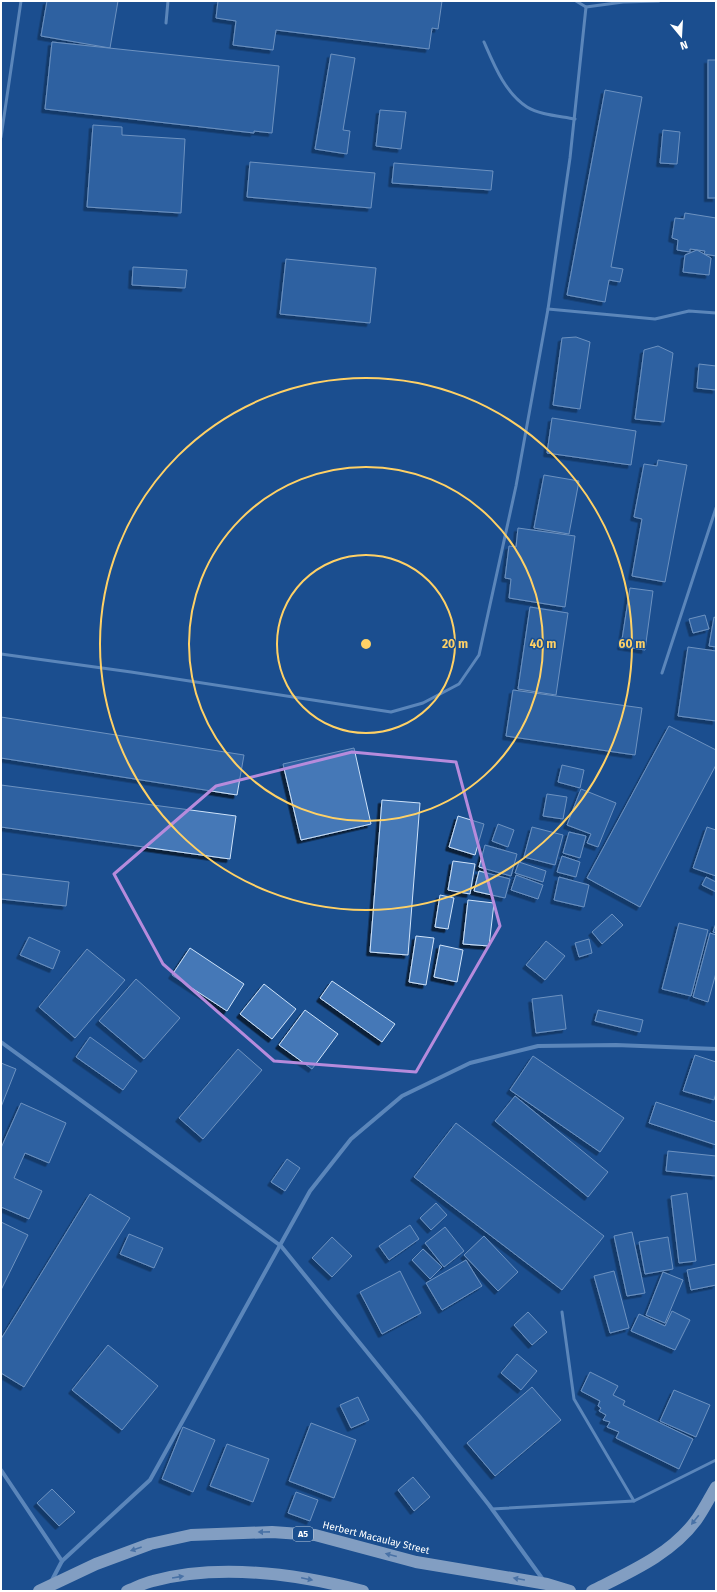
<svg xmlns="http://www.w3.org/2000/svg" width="717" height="1592" viewBox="0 0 717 1592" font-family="'Fira Sans',sans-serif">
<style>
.building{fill:#4478b7;stroke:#cfe3fa;filter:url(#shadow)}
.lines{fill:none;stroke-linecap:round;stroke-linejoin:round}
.lane{stroke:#a9c9ee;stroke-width:3}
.street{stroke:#a9c9ee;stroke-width:4}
.highway{stroke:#fff;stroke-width:12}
.oneway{fill:#829ec1}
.marked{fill:none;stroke:#b68bdc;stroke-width:3;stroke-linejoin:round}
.ring{fill:none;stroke:#ffd166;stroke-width:2}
.labels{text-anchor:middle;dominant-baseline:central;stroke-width:3;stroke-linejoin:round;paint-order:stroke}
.shield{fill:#1b4f8f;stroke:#bbcadd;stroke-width:1}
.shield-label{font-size:9px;font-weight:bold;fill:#fff}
.street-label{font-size:10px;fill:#fff;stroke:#1b4f8f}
.centre{fill:#ffd166;stroke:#1b4f8f;stroke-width:2}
.ring-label{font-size:12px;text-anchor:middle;font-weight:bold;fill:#ffd166;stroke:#1b4f8f;stroke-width:3;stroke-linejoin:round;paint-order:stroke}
</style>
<defs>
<filter id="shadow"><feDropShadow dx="-3.5" dy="3.5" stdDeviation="0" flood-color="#0009"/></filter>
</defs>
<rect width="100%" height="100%" fill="#1b4f8f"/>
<g class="building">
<path d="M 47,1 L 118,1 L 110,48 L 41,36 Z"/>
<path d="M 218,1 L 442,1 L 438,29 L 432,28 L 429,49 L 276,30 L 273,50 L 233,45 L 236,21 L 216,18 Z"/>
<path d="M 52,42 L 279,66 L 272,133 L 254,131 L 254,133 L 45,109 Z"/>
<path d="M 331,54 L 355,58 L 343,130 L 350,131 L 347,154 L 315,149 Z"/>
<rect x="708" y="60" width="8" height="138"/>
<path d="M 605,90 L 642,97 L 611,267 L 623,269 L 620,282 L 609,280 L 605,302 L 567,295 Z"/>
<path d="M 380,110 L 406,112 L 401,149 L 376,146 Z"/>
<path d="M 93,125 L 122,127 L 122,135 L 185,139 L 181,213 L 87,207 Z"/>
<path d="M 663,130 L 680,132 L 677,164 L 660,163 Z"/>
<path d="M 250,162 L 375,173 L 371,208 L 247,197 Z"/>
<path d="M 394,163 L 493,171 L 491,190 L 392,183 Z"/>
<path d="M 685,213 L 716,218 L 716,256 L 704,254 L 705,251 L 690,249 L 690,252 L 677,250 L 678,240 L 672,238 L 675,218 L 684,219 Z"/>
<path d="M 697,250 L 711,258 L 709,275 L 683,272 L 685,255 Z"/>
<path d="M 286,259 L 376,268 L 370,323 L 280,314 Z"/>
<path d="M 133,267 L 187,270 L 185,288 L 132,285 Z"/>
<path d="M 576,337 L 590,342 L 580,409 L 553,405 L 562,338 Z"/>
<path d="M 658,346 L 673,353 L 664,422 L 635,419 L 644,350 Z"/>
<path d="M 699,364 L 716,366 L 716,390 L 697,388 Z"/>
<path d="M 552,418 L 636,431 L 631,465 L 547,453 Z"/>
<path d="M 658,460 L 687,465 L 665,582 L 632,576 L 642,519 L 634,517 L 644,464 L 657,466 Z"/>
<path d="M 544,475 L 579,481 L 569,534 L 534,528 Z"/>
<path d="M 518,528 L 575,536 L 565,607 L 509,598 L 511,579 L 505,578 L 509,546 L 516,547 Z"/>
<path d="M 630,588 L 653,591 L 645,650 L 621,646 Z"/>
<path d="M 530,607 L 568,613 L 556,695 L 518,689 Z"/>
<path d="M 705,615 L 709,629 L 693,633 L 689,619 Z"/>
<path d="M 714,617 L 716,618 L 716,647 L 709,646 Z"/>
<path d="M 688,647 L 716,651 L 716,721 L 678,716 Z"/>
<path d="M 513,690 L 642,708 L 635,755 L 506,736 Z"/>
<path d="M 1,717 L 244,755 L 237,795 L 1,758 Z"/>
<path d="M 669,726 L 716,750 L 716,765 L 640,907 L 587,878 Z"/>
<path d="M 354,748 L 371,824 L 301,840 L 283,764 Z"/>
<path d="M 562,765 L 584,770 L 580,788 L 558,782 Z"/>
<path d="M 1,785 L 236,816 L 230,859 L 1,827 Z"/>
<path d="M 581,789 L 616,803 L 598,847 L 587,843 L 591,834 L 567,825 Z"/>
<path d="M 547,794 L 567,797 L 563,819 L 543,816 Z"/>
<path d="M 382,800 L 420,803 L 408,955 L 370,952 Z"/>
<path d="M 458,816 L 484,824 L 475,855 L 449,847 Z"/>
<path d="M 498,824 L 514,830 L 508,847 L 492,841 Z"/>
<path d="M 532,827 L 563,835 L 555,865 L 524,857 Z"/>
<path d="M 707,827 L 716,830 L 716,876 L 693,868 Z"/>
<path d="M 569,832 L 586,836 L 580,858 L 563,853 Z"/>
<path d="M 485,845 L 517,854 L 511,876 L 479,867 Z"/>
<path d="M 562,856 L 580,862 L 576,877 L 557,872 Z"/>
<path d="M 453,861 L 475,864 L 470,894 L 448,890 Z"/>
<path d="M 519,862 L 546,871 L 543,882 L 515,873 Z"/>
<path d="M 479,871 L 510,879 L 505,898 L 474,891 Z"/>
<path d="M 1,874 L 69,882 L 66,906 L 1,899 Z"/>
<path d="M 516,875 L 543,885 L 538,899 L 511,890 Z"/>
<path d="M 559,877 L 589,885 L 584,907 L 554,900 Z"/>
<path d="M 706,877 L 716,882 L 716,892 L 702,885 Z"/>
<path d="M 440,895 L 454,898 L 448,929 L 435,927 Z"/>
<path d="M 468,900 L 494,903 L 489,946 L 463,944 Z"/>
<path d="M 612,914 L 623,925 L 602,944 L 592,932 Z"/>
<path d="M 679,923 L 708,930 L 691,996 L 662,989 Z"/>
<path d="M 716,923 L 716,933 L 713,932 Z"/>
<path d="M 710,933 L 716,935 L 716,973 L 708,1002 L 693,997 Z"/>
<path d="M 416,936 L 434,938 L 426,985 L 409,982 Z"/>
<path d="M 29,937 L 60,951 L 53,969 L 20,955 Z"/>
<path d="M 589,939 L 592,953 L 579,957 L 575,943 Z"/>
<path d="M 546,941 L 565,956 L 545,980 L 526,965 Z"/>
<path d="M 440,945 L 463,950 L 457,982 L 434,977 Z"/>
<path d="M 190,948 L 244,984 L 227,1011 L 172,975 Z"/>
<path d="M 87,949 L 125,980 L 75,1038 L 39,1007 Z"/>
<path d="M 136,979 L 180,1018 L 144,1059 L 99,1021 Z"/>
<path d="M 332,981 L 395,1024 L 382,1042 L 320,998 Z"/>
<path d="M 264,984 L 296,1009 L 272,1039 L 240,1014 Z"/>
<path d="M 562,995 L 566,1029 L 536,1033 L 532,999 Z"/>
<path d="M 305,1010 L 338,1034 L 312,1069 L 279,1045 Z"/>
<path d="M 598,1010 L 643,1020 L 640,1032 L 595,1021 Z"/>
<path d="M 90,1037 L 137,1071 L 123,1090 L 76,1057 Z"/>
<path d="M 238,1049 L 262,1070 L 203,1139 L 179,1118 Z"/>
<path d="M 695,1055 L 716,1062 L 716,1093 L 714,1100 L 683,1091 Z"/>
<path d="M 533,1056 L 624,1118 L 600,1152 L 510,1090 Z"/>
<path d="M 1,1063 L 16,1069 L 1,1107 Z"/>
<path d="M 515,1096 L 608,1172 L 588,1197 L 495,1121 Z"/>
<path d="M 656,1102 L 716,1122 L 716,1145 L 649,1123 Z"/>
<path d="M 21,1103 L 66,1123 L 49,1163 L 25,1153 L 14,1178 L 42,1191 L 29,1219 L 1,1207 L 1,1148 Z"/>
<path d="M 456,1123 L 604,1236 L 562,1290 L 414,1177 Z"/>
<path d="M 668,1151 L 716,1156 L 716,1176 L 666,1171 Z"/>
<path d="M 287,1159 L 300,1168 L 285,1191 L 271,1182 Z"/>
<path d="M 687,1193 L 696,1261 L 679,1263 L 671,1196 Z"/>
<path d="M 90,1194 L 130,1218 L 24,1387 L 1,1373 L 1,1339 Z"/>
<path d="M 436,1203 L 447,1215 L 431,1230 L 420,1218 Z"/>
<path d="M 1,1222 L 28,1235 L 1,1290 Z"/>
<path d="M 410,1225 L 419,1239 L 389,1260 L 379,1246 Z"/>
<path d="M 445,1227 L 464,1251 L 444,1267 L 425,1243 Z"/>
<path d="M 632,1232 L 645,1293 L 627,1296 L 614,1236 Z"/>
<path d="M 129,1234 L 163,1248 L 154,1268 L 120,1254 Z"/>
<path d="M 484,1236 L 518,1272 L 498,1291 L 464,1255 Z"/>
<path d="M 332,1237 L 352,1256 L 332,1277 L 312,1258 Z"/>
<path d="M 668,1237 L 673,1269 L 645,1274 L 639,1242 Z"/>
<path d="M 423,1249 L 442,1267 L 430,1279 L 412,1260 Z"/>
<path d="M 466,1260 L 482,1286 L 442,1310 L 426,1283 Z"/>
<path d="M 716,1264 L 716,1285 L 691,1290 L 687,1270 Z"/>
<path d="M 400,1271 L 421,1313 L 382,1334 L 360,1292 Z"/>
<path d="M 614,1271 L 629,1328 L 610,1333 L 594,1276 Z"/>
<path d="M 663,1272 L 683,1280 L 665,1323 L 646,1315 Z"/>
<path d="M 672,1311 L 690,1320 L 675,1350 L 631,1331 L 639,1314 L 665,1326 Z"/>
<path d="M 528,1312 L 547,1332 L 532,1345 L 514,1325 Z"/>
<path d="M 108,1345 L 158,1386 L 122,1430 L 72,1390 Z"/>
<path d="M 517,1354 L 537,1371 L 521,1390 L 501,1373 Z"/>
<path d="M 590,1372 L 618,1386 L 613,1395 L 625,1401 L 623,1405 L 693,1439 L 679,1469 L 616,1438 L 619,1432 L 607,1427 L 610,1422 L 603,1420 L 606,1415 L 599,1411 L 601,1408 L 598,1406 L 600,1401 L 581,1391 Z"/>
<path d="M 532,1387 L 561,1420 L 495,1476 L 467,1443 Z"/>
<path d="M 674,1390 L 710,1405 L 696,1437 L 660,1421 Z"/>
<path d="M 358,1397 L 369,1420 L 351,1428 L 340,1405 Z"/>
<path d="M 311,1423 L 356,1440 L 334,1498 L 289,1481 Z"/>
<path d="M 183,1427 L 215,1440 L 193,1492 L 162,1479 Z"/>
<path d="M 227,1444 L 269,1459 L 253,1502 L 210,1486 Z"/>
<path d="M 413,1477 L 430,1497 L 414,1511 L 398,1490 Z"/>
<path d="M 52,1489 L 75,1512 L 59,1526 L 37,1503 Z"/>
<path d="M 296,1492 L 318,1500 L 310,1521 L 288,1513 Z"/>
</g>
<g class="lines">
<g class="lane">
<path d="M 576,1 L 586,7 L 623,2 L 659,1"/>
<path d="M 166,23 L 168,1"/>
<path d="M 484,42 C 494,65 505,93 527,107 C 540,115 560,116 575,119"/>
<path d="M 1,137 L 21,1"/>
<path d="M 548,309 L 655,319 L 689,311 L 716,313"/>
<path d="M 1,654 L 131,672 L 391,712 L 423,703 L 459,684 L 479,655 L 516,486 L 548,309 L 570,158 L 586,7"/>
<path d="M 662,673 L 716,508"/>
<path d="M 562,1312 L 574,1399 L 634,1501 L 716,1460"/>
<path d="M 492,1509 L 634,1501"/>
</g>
<g class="street">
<path d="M 1,1042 L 281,1246 L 419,1416 L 489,1505 L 544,1581"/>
<path d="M 1,1470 L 62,1561 L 51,1582"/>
<path d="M 62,1561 L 150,1480 L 310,1191 L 351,1139 L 402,1096 L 470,1063 L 538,1046 L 616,1045 L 716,1049"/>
</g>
<g class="highway">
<path d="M 39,1591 L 96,1564 L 150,1544 L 191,1535 L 272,1532 L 315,1535 L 416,1562 L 547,1584 L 570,1591"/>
<path d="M 127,1591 C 135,1588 144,1583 153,1581 C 220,1563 297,1574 363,1591"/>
<path d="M 592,1591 C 630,1572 672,1554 697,1519 C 704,1509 710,1497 716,1487"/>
</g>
</g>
<defs><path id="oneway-solid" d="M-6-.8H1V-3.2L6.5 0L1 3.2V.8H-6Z"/></defs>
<g class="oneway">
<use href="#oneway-solid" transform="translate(695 1520) rotate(129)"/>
<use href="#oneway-solid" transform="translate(264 1532) rotate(179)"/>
<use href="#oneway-solid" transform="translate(136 1549) rotate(161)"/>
<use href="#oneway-solid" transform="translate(391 1555) rotate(-165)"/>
<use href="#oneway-solid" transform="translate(178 1577) rotate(-9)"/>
<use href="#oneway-solid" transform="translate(307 1579) rotate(12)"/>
<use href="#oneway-solid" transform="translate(519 1579) rotate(-170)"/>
</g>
<path d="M0 0H717V1592H0ZM 352,752 L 456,762 L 500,926 L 416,1072 L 274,1061 L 163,964 L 114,874 L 216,786 Z" fill="#1b4f8f" fill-opacity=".55" fill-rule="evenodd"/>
<path class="marked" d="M 352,752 L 456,762 L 500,926 L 416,1072 L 274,1061 L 163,964 L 114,874 L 216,786 Z"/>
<g class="ring">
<circle cx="366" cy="644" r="89"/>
<circle cx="366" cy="644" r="177"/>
<circle cx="366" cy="644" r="266"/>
</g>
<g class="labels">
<rect class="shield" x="293" y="1527" width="20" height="14" rx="3"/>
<g class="shield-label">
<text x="303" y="1534">A5</text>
</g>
<g class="street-label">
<text transform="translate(376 1538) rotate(14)">Herbert Macaulay Street</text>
</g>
</g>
<circle cx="366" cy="644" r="6" class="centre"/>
<g class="ring-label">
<text x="455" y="648">20 m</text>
<text x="543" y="648">40 m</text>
<text x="632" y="648">60 m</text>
</g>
<rect width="717" height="1592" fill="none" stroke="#ffffff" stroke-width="4"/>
<g transform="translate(681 36) rotate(162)" stroke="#1b4f8f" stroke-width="3" paint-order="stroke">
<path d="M0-3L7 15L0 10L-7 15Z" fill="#ffffff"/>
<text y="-6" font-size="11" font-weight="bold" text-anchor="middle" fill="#ffffff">N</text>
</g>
</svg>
